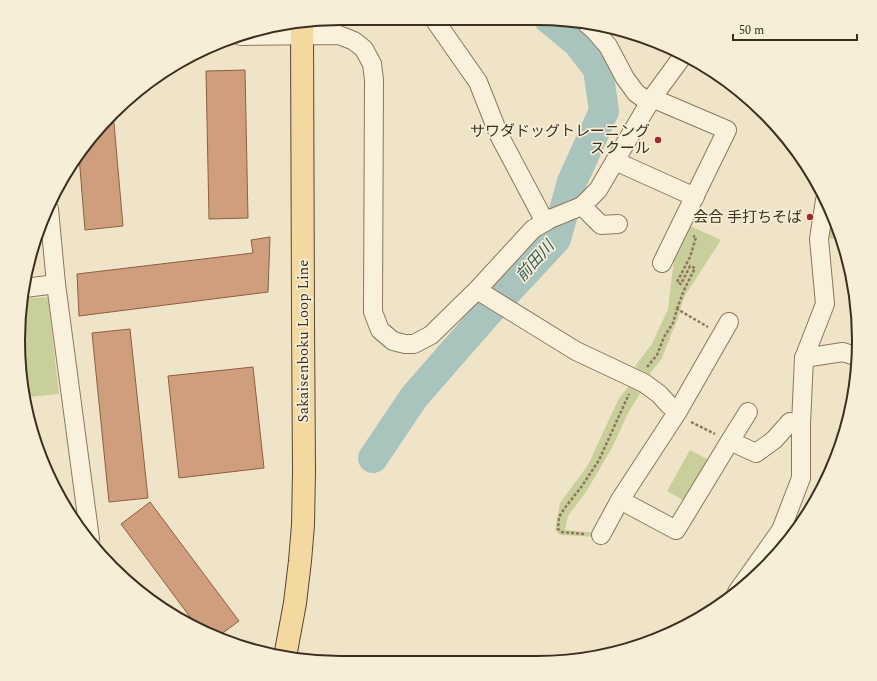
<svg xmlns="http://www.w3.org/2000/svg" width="877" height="681" viewBox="0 0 877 681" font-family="Spectral,'Noto Sans JP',serif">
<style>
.green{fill:#c9cf9b}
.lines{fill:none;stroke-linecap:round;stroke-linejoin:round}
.river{stroke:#a9c4bc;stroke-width:30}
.building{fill:#cf9f7d;stroke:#8d5f41}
.minor-casing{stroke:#8d765c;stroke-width:20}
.major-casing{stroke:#5b4430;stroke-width:24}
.path{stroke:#8d765c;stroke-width:2.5;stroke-dasharray:3 2;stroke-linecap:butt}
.minor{stroke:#faf1dc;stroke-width:18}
.major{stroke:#f3d9a0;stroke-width:22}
.poi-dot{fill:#9e2a2b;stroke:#f7eed8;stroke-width:1.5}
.labels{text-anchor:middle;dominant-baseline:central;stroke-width:3.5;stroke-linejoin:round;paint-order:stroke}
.poi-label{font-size:15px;fill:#3d2e20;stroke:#f7eed8;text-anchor:end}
.street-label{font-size:15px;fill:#3d2e20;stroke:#f7eed8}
.water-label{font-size:16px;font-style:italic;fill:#2f5d5a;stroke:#f7eed8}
.rim{fill:none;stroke:#3d2e20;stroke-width:2}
</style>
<rect width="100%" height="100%" fill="#f0e4c8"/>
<g class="green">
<path d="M 830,211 L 842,237 L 842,238 L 827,239 Z"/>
<path d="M 688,225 L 721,240 L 686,294 L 682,303 L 678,318 L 661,360 L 647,377 L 635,366 L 652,344 L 668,309 L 675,251 Z"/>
<path d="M 48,297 L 59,394 L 29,397 L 20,323 L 23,299 Z"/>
<path d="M 630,385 L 642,390 L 627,415 L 613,446 L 586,492 L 568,516 L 565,530 L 598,533 L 597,537 L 560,535 L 555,530 L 560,503 L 588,465 L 619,398 Z"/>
<path d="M 690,450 L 709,460 L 685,501 L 667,491 Z"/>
</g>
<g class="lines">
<path class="river" d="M 373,458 L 414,397 L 489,311 L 556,239 L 572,182 L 604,111 L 598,69 L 578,43 L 549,19"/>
</g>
<g class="building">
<path d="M 245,70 L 248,218 L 209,219 L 206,71 Z"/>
<path d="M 113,112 L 123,226 L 85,230 L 79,156 Z"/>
<path d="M 270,237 L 268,292 L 79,316 L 77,274 L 253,253 L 251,240 Z"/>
<path d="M 130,329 L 148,498 L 109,502 L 92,333 Z"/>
<path d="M 253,367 L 264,468 L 179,478 L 168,376 Z"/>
<path d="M 150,502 L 239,621 L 216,638 L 199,629 L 121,524 Z"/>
</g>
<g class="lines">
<g class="minor-casing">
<g id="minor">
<path d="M 436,22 L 478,82 L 499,135 L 545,222"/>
<path d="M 587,24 L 595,31 L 608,46 L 625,78 L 636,93 L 650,103"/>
<path d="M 241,36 L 339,35 L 354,41 L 364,49 L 372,64 L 374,80 L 373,312 L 380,330 L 393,341 L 405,344 L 414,344 L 431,335 L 477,290 L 533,229 L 550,219 L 582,206 L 598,190 L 652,98 L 682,57"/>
<path d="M 652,98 L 727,130 L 662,263"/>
<path d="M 615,161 L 695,197"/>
<path d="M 582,206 L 601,225 L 618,224"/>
<path d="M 49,209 L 56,284 L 90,539"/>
<path d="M 25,288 L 56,284"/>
<path d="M 477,290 L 576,351 L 644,383 L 659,394 L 669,405 L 678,411 L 620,500 L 676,530 L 730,441 L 756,453 L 774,440 L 790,422 L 801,424"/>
<path d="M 804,358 L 843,352 L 858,357"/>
<path d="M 678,411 L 729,322"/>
<path d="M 730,441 L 748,412"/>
<path d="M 601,535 L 620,500"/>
<path d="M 737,592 L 781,530 L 801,478 L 801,424 L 804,358 L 825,304 L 819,239 L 825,200"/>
</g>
</g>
<g class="major-casing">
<path id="major" d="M 285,657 L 295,603 L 300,561 L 303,525 L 304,472 L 303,318 L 302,23"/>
</g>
<g class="path">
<path d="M 677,309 L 684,290 L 695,268 L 690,266 L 681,284 L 677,282 L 690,257 L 696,237 L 693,236"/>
<path d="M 647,367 L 657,355 L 664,337 L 673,323 L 677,309 L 708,327"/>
<path d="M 691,422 L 715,434"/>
<path d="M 584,534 L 562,532 L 558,529 L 559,517 L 564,509 L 582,486 L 599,460 L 629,394"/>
</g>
<use href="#minor" class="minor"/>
<use href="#major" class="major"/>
</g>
<g class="poi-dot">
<circle cx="658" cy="140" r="4"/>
<circle cx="810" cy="217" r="4"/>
</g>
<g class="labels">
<g class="poi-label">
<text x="650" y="131">サワダドッグトレーニング<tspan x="650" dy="17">スクール</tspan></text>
<text x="802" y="217">会合 手打ちそば</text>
</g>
<g class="street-label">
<text transform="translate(303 341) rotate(-90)">Sakaisenboku Loop Line</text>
</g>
<g class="water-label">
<text transform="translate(535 261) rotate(-48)">前田川</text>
</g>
</g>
<path d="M0 0H877V681H0ZM340 25H537A315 315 0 0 1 852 340V341A315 315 0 0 1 537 656H340A315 315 0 0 1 25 341V340A315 315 0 0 1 340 25Z" fill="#f7eed8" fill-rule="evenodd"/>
<path class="rim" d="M340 25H537A315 315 0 0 1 852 340V341A315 315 0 0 1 537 656H340A315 315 0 0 1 25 341V340A315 315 0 0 1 340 25Z"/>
<path d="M733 34v6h124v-6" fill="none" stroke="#3d2e20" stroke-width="2"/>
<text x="739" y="34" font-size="12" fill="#3d2e20" stroke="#f7eed8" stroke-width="3" paint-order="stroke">50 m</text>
</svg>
